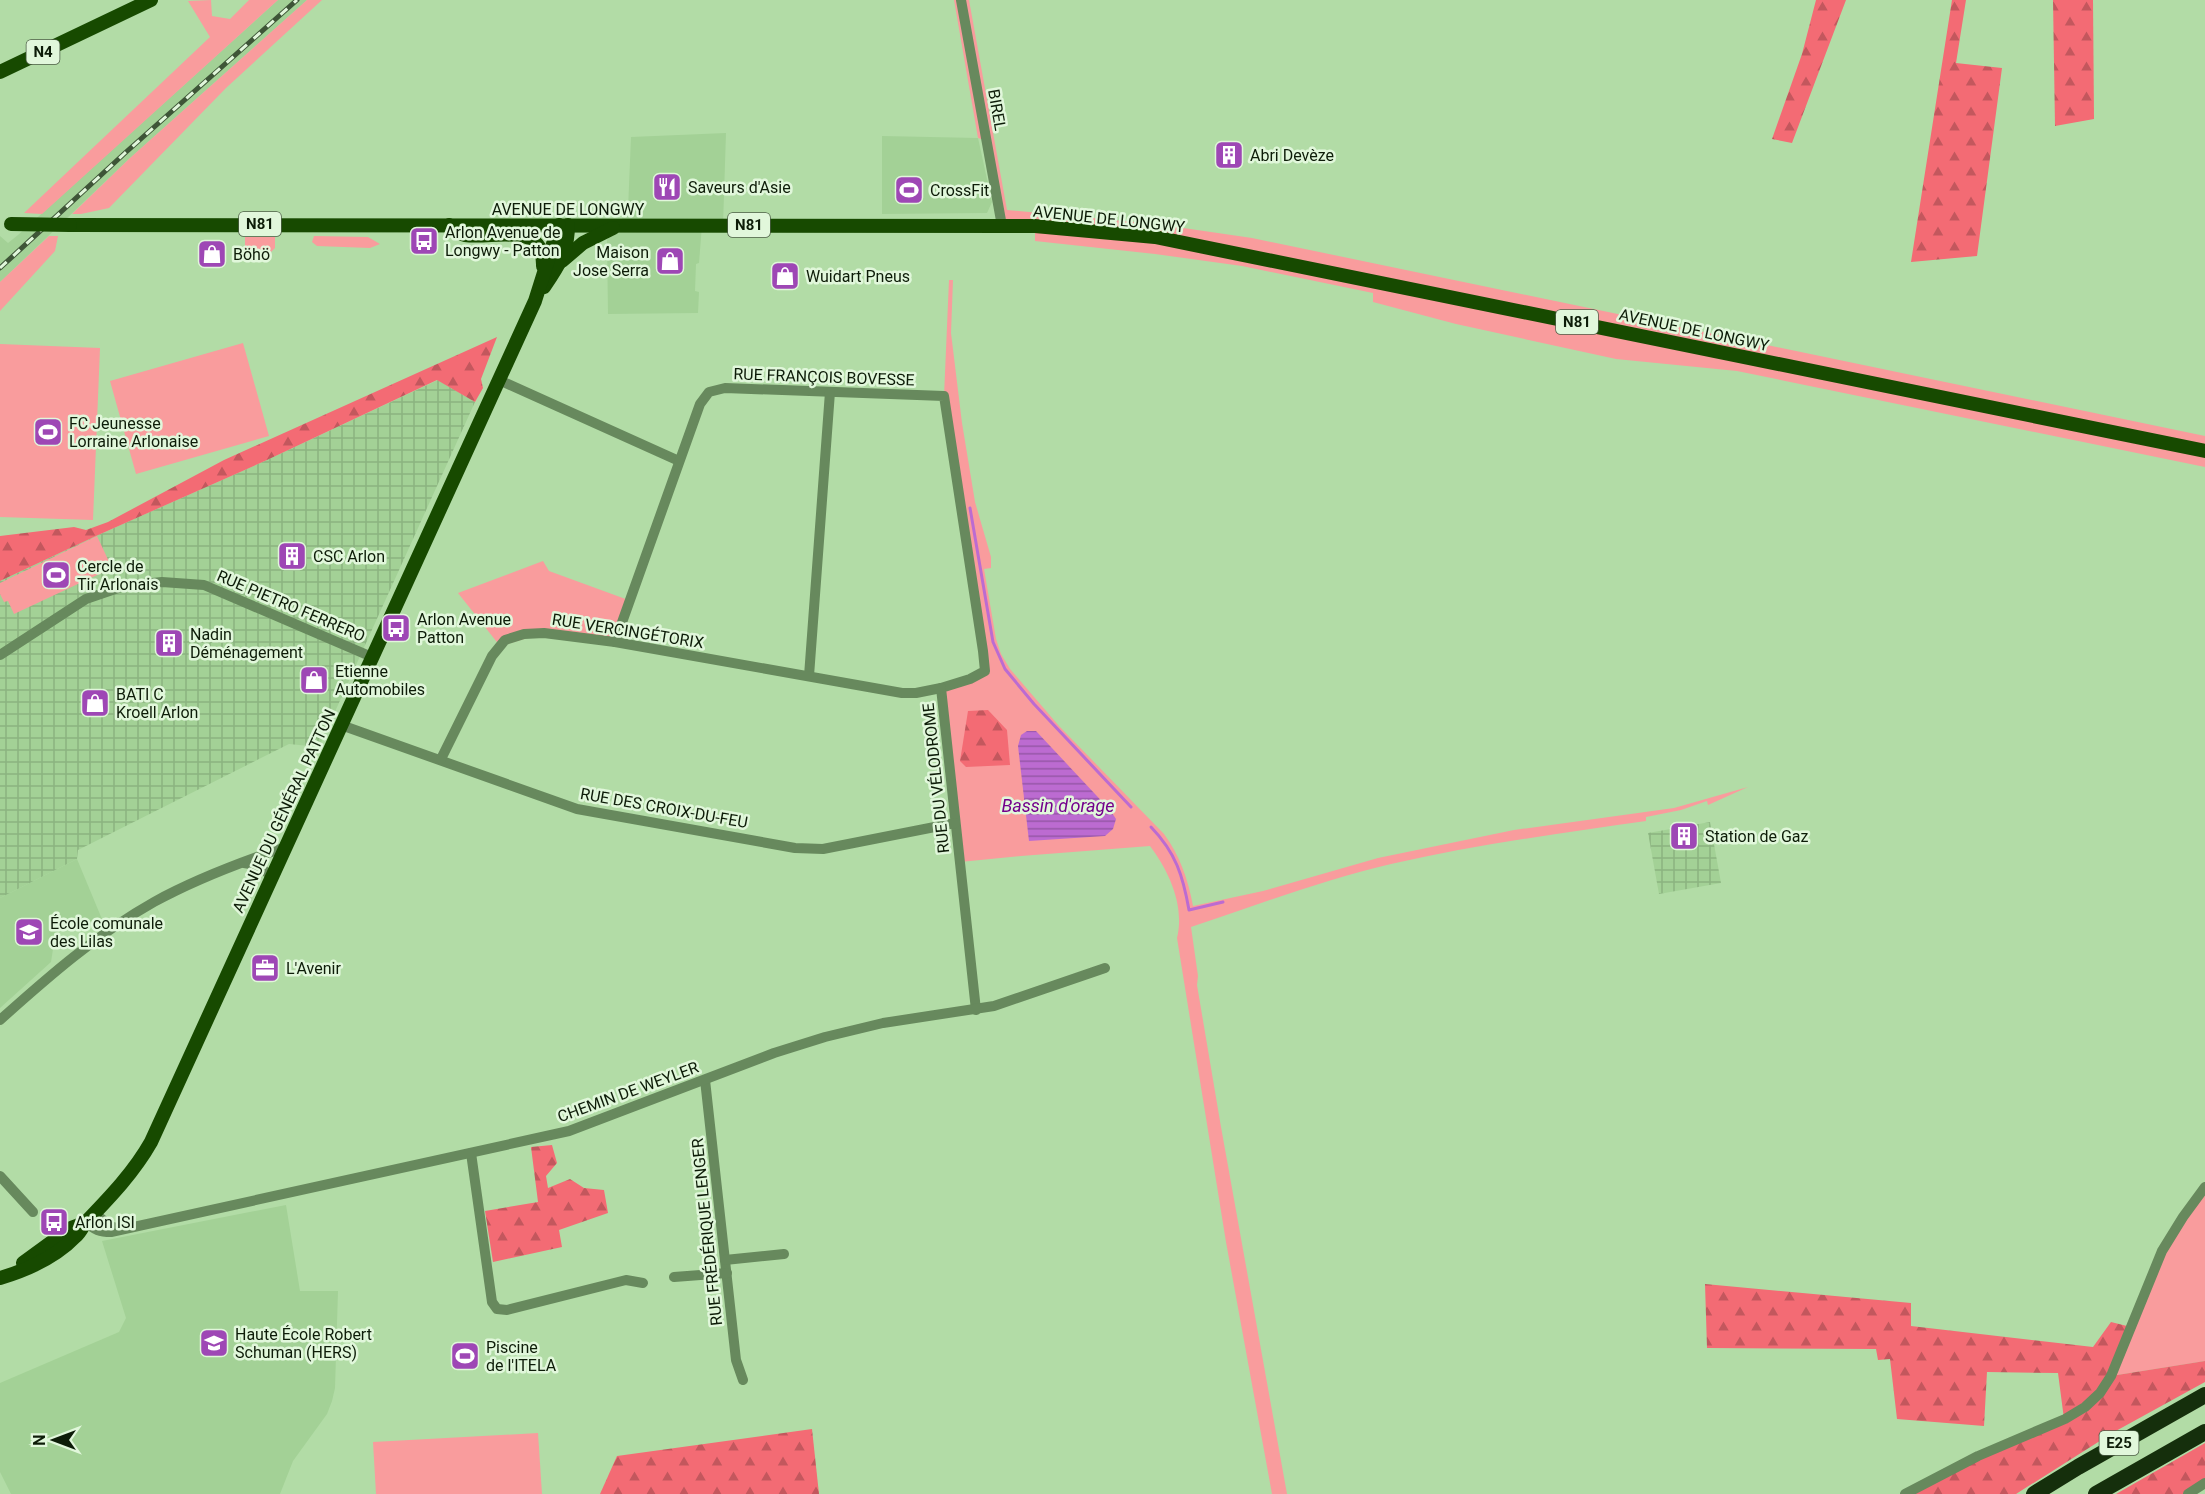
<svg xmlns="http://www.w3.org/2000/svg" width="2205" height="1494" viewBox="0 0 2205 1494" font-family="Roboto,sans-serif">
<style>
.built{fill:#a3d196}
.industrial{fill:url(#industrial-grid)}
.green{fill:#f99c9d}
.forest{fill:url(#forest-firs)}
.water{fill:url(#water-rules)}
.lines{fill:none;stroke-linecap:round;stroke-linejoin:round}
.stream{stroke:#bc6bd1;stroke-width:3}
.minor{stroke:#67895d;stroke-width:10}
.major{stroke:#174a00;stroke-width:14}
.highway{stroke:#152f0c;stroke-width:16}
.rail-casing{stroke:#3e5537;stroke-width:5}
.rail{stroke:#e1f7db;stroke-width:3;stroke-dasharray:9;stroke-linecap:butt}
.major-bridge{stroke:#174a00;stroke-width:14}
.labels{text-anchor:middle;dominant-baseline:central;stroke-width:5;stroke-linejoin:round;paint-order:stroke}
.shield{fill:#e1f7db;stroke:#4d5e47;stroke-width:1.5}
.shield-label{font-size:15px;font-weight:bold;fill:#0d1c08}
.street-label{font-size:16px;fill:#0d1c08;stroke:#e1f7db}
.poi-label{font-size:16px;fill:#0d1c08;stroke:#e1f7db;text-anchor:start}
.water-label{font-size:18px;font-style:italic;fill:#74018c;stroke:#e1f7db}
</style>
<defs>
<pattern id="industrial-grid" width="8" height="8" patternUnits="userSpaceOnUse" patternTransform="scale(1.5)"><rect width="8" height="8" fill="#a3d196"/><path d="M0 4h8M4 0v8" fill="none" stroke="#8bb380"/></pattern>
<pattern id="forest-firs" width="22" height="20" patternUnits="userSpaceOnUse" patternTransform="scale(1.5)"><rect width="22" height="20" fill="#f36b74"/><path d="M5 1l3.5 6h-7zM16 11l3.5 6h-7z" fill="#c3575d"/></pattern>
<pattern id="water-rules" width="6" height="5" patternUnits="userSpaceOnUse" patternTransform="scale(1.5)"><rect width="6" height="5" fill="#bc6bd1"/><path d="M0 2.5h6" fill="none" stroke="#9757a8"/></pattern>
</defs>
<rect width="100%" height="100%" fill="#b2dca6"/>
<g class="built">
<path d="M 278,0 L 307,0 L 130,158 L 0,282 L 0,236 L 8,243 L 18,235 Z"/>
<path d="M 726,133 L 723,225 L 702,225 L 699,263 L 696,264 L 695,291 L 699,292 L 698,313 L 608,314 L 607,240 L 628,210 L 631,137 Z"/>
<path d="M 882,136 L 978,138 L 992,202 L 987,213 L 882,214 Z"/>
<path d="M 77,859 L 104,924 L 78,921 L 69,922 L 60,928 L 55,936 L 51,962 L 0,1008 L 0,898 Z"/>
<path d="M 286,1205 L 300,1291 L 338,1291 L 335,1388 L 332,1401 L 327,1414 L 293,1461 L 280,1494 L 11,1494 L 0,1472 L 0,1383 L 119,1332 L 126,1318 L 102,1241 Z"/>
</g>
<g class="industrial">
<path d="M 438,380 L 475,402 L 319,747 L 289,744 L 78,850 L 77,859 L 0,898 L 0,581 L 96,536 L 267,460 Z"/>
<path d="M 1710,822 L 1721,883 L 1659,894 L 1648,833 Z"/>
</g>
<g class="green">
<path d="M 211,0 L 212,16 L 230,19 L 249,0 L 278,0 L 42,214 L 24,213 L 210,37 L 188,1 Z"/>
<path d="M 307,0 L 322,0 L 226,88 L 109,208 L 81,214 L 72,214 L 130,158 Z"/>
<path d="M 954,0 L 969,0 L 1007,210 L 1156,224 L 1252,238 L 2205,436 L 2205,467 L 1737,371 L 1616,359 L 1456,324 L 1373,302 L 1373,293 L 1242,266 L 1155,254 L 1035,241 L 1035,226 L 1002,226 L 987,141 L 978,138 Z"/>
<path d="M 49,236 L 58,236 L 55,251 L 0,311 L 0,282 Z"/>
<path d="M 314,236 L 368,237 L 380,244 L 370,248 L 317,246 L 312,242 Z"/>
<path d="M 245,237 L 275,237 L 275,248 L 269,254 L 245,257 Z"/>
<path d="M 949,280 L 953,280 L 951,333 L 962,423 L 975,502 L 991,557 L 991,568 L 984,569 L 996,639 L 1001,654 L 1010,669 L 1059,726 L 1164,834 C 1180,856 1188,879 1193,906 L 1263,891 L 1378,858 L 1514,830 L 1674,808 L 1748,787 L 1708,805 L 1707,801 L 1681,810 L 1646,817 L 1646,821 C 1561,833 1475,845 1391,864 C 1323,880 1257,905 1191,927 L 1198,976 L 1197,985 L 1221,1127 L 1287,1494 L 1272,1494 L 1226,1242 L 1177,938 C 1185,906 1169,871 1150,846 L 1021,856 L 960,862 L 941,688 L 985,671 L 944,396 Z"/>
<path d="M 243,343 L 269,436 L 136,474 L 110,381 Z"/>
<path d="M 0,344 L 100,348 L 93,520 L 0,517 Z"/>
<path d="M 97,536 L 112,568 L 14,614 L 8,601 L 4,602 L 0,594 L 0,583 Z"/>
<path d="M 543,561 L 549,571 L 631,601 L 615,642 L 544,633 L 500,646 L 458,593 Z"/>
<path d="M 2205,1187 L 2205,1361 L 2111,1376 L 2162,1251 Z"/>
<path d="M 538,1433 L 542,1494 L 376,1494 L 373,1442 Z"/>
</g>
<g class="forest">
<path d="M 1816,0 L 1846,0 L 1792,143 L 1772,139 L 1802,54 Z"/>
<path d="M 1952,0 L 1966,0 L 1956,63 L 2002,68 L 1977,256 L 1911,262 Z"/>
<path d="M 2053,0 L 2093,0 L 2094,119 L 2055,126 Z"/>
<path d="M 497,337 L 481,379 L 483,388 L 475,402 L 437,380 L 267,460 L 96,536 L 0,581 L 0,536 L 74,527 L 86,530 L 108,522 L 224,460 Z"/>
<path d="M 988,710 L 1007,730 L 1010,765 L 966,767 L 960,761 L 968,711 Z"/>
<path d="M 552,1145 L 557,1163 L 546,1176 L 548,1188 L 570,1179 L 584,1188 L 604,1190 L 608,1213 L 559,1230 L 562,1247 L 493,1262 L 485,1211 L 538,1202 L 531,1147 Z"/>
<path d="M 1705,1284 L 1911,1303 L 1911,1326 L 2093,1347 L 2111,1322 L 2131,1327 L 2111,1376 L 2205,1361 L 2205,1382 L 2114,1432 L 2016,1494 L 1905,1494 L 2064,1419 L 2058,1373 L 1987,1372 L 1984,1426 L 1897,1419 L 1890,1359 L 1878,1360 L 1876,1349 L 1707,1348 Z"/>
<path d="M 812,1429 L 819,1494 L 600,1494 L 617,1456 Z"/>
<path d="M 2205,1443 L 2205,1483 L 2188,1494 L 2116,1494 Z"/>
</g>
<path class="water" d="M 1027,731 L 1036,731 L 1110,810 L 1116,819 L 1113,829 L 1105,836 L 1029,841 L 1018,746 L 1021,735 Z"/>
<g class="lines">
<g class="stream">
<path d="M 970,508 L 993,642 L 1005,669 L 1034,704 L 1131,807"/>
<path d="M 1151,827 C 1176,853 1183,876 1189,910 L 1223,902"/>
</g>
<g class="minor">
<path d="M 961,0 L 1002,226"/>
<path d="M 499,380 L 679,461"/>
<path d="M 615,642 L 700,404 L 709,392 L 725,388 L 944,396 L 983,651 L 985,671 L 970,679 L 941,688 L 976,1010"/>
<path d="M 0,655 L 86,599 L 124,586 L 162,582 L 204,585 L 372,657"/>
<path d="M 809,676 L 830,392"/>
<path d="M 341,725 L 577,809 L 795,848 L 823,849 L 955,823"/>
<path d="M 441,759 L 492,656 L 505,640 L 524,634 L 544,633 L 615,642 L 902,693 L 916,693 L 941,688"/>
<path d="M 244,863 L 256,865 L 272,876"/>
<path d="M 0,1020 C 48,977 97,934 154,902 C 196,879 241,862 286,847"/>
<path d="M 705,1080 L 736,1360 L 743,1380"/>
<path d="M 471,1153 L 492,1302 L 497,1309 L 507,1310 L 626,1280 L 643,1283"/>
<path d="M 0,1176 L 33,1212"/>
<path d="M 96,1214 L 110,1226 L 120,1229"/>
<path d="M 86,1222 C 94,1230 100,1232 111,1232 L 569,1131 L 774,1053 L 825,1037 L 883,1023 L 994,1006 L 1105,968"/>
<path d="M 725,1260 L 784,1254"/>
<path d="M 674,1277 L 727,1273"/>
<path d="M 1905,1494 L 1978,1456 L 2065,1419 L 2085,1407 L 2100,1393 L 2111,1376 L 2162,1251 L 2183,1217 L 2205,1187"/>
<path d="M 2188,1494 L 2205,1483"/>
</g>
<g class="major">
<path d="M 0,72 L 151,0"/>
<path d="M 70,225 L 1035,226 L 1155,237 L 2205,451"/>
<path d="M 449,225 C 454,228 459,234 465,235 C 495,239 544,220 543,266"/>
<path d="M 562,261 L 583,243 L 613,228"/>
<path d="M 544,287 C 559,265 568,252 568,225"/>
<path d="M 23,1263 L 71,1228 L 84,1223"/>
<path d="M 0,1278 C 27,1270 56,1257 76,1236 C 81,1232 83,1225 87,1221 C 111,1196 134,1172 151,1142 L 535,301 L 559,225"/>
</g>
<g class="highway">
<path d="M 2034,1494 L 2078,1467 L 2205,1395"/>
<path d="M 2096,1494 L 2205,1432"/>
</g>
<g class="rail-casing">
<path id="rail" d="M 0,268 L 125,153 L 297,0"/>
</g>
<use href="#rail" class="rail"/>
<path class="major-bridge" d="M 11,224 L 70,225"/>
</g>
<defs>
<g id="building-square" transform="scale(1.5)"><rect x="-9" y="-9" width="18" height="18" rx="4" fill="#9e47b5" stroke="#e1f7db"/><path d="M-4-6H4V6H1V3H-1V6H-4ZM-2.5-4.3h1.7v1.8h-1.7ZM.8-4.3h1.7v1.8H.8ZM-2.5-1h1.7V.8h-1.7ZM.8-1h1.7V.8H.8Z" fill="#fff"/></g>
<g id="restaurant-square" transform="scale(1.5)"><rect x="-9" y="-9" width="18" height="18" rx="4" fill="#9e47b5" stroke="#e1f7db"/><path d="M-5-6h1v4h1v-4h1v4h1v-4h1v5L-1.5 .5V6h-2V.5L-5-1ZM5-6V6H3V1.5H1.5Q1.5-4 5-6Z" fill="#fff"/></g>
<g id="stadium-square" transform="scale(1.5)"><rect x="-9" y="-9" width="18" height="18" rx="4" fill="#9e47b5" stroke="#e1f7db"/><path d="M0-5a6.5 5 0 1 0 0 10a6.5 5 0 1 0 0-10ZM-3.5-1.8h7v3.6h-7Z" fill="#fff"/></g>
<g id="bus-square" transform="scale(1.5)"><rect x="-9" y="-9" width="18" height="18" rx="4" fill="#9e47b5" stroke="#e1f7db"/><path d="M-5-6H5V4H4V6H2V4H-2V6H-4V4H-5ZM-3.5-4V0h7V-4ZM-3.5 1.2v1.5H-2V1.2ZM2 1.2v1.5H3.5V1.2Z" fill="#fff"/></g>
<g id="shop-square" transform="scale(1.5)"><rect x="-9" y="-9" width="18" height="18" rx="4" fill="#9e47b5" stroke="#e1f7db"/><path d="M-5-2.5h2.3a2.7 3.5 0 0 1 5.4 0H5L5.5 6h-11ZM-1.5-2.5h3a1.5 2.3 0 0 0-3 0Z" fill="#fff"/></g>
<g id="school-square" transform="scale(1.5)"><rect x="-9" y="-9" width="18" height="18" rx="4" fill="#9e47b5" stroke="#e1f7db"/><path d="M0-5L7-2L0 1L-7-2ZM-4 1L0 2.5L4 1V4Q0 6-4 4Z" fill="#fff"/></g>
<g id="office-square" transform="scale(1.5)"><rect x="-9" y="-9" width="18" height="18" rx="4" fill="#9e47b5" stroke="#e1f7db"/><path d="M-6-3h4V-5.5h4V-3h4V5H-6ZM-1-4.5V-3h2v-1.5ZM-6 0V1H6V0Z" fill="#fff"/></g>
<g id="university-square" transform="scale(1.5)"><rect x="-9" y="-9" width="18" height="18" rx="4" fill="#9e47b5" stroke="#e1f7db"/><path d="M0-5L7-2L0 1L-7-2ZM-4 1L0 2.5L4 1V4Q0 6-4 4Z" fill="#fff"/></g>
</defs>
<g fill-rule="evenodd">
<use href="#building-square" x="1229" y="155"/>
<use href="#restaurant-square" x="667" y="187"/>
<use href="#stadium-square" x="909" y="190"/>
<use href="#bus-square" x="424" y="241"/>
<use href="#shop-square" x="212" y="254"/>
<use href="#shop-square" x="670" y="261"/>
<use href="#shop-square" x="785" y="276"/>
<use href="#stadium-square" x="48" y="432"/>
<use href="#building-square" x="292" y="556"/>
<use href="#stadium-square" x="56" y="575"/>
<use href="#bus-square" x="396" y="628"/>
<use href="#building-square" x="169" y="643"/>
<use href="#shop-square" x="314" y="680"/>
<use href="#shop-square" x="95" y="703"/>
<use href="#building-square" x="1684" y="836"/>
<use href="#school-square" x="29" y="932"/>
<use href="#office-square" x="265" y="968"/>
<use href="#bus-square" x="54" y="1222"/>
<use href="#university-square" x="214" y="1343"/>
<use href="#stadium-square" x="465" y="1356"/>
</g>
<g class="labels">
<g class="shield">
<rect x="26.5" y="40" width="33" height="24" rx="4.5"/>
<rect x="239" y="212" width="42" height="24" rx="4.5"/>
<rect x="728" y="213" width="42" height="24" rx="4.5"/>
<rect x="1556" y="310" width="42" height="24" rx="4.5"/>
<rect x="2099.5" y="1431" width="39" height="24" rx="4.5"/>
</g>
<g class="shield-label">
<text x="43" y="52">N4</text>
<text x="260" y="224">N81</text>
<text x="749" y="225">N81</text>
<text x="1577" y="322">N81</text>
<text x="2119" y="1443">E25</text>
</g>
<g class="street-label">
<text transform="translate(997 110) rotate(80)">BIREL</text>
<text x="568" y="209">AVENUE DE LONGWY</text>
<text transform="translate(1109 219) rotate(6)">AVENUE DE LONGWY</text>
<text transform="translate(1694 330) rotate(12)">AVENUE DE LONGWY</text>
<text transform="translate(824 377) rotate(2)">RUE FRANÇOIS BOVESSE</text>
<text transform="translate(291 606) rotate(23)">RUE PIETRO FERRERO</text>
<text transform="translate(628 631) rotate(9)">RUE VERCINGÉTORIX</text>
<text transform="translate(936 778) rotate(-96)">RUE DU VÉLODROME</text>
<text transform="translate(664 808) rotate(10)">RUE DES CROIX-DU-FEU</text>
<text transform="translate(284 811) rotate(-65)">AVENUE DU GÉNÉRAL PATTON</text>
<text transform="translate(628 1092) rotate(-20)">CHEMIN DE WEYLER</text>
<text transform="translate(707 1232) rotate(-96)">RUE FRÉDÉRIQUE LENGER</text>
</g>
<g class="poi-label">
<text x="1250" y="155">Abri Devèze</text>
<text x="688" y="187">Saveurs d'Asie</text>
<text x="930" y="190">CrossFit</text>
<text x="445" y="232">Arlon Avenue de<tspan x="445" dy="18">Longwy - Patton</tspan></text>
<text x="649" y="252" text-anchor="end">Maison<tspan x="649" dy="18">Jose Serra</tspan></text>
<text x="233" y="254">Böhö</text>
<text x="806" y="276">Wuidart Pneus</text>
<text x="69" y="423">FC Jeunesse<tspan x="69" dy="18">Lorraine Arlonaise</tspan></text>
<text x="313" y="556">CSC Arlon</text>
<text x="77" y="566">Cercle de<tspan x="77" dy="18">Tir Arlonais</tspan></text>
<text x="417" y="619">Arlon Avenue<tspan x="417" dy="18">Patton</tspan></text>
<text x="190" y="634">Nadin<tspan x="190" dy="18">Déménagement</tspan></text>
<text x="335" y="671">Etienne<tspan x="335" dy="18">Automobiles</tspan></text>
<text x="116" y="694">BATI C<tspan x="116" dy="18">Kroell Arlon</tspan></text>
<text x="1705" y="836">Station de Gaz</text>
<text x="50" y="923">École comunale<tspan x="50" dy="18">des Lilas</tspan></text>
<text x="286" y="968">L'Avenir</text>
<text x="75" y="1222">Arlon ISI</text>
<text x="235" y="1334">Haute École Robert<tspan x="235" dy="18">Schuman (HERS)</tspan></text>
<text x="486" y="1347">Piscine<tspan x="486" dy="18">de l'ITELA</tspan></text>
</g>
<g class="water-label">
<text x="1058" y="805">Bassin d'orage</text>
</g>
</g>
<g transform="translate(54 1440) rotate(270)" stroke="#e1f7db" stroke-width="4.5" paint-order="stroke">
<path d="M0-4.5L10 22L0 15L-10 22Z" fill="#0d1c08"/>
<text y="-9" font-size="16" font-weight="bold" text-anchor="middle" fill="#0d1c08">N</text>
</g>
</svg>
